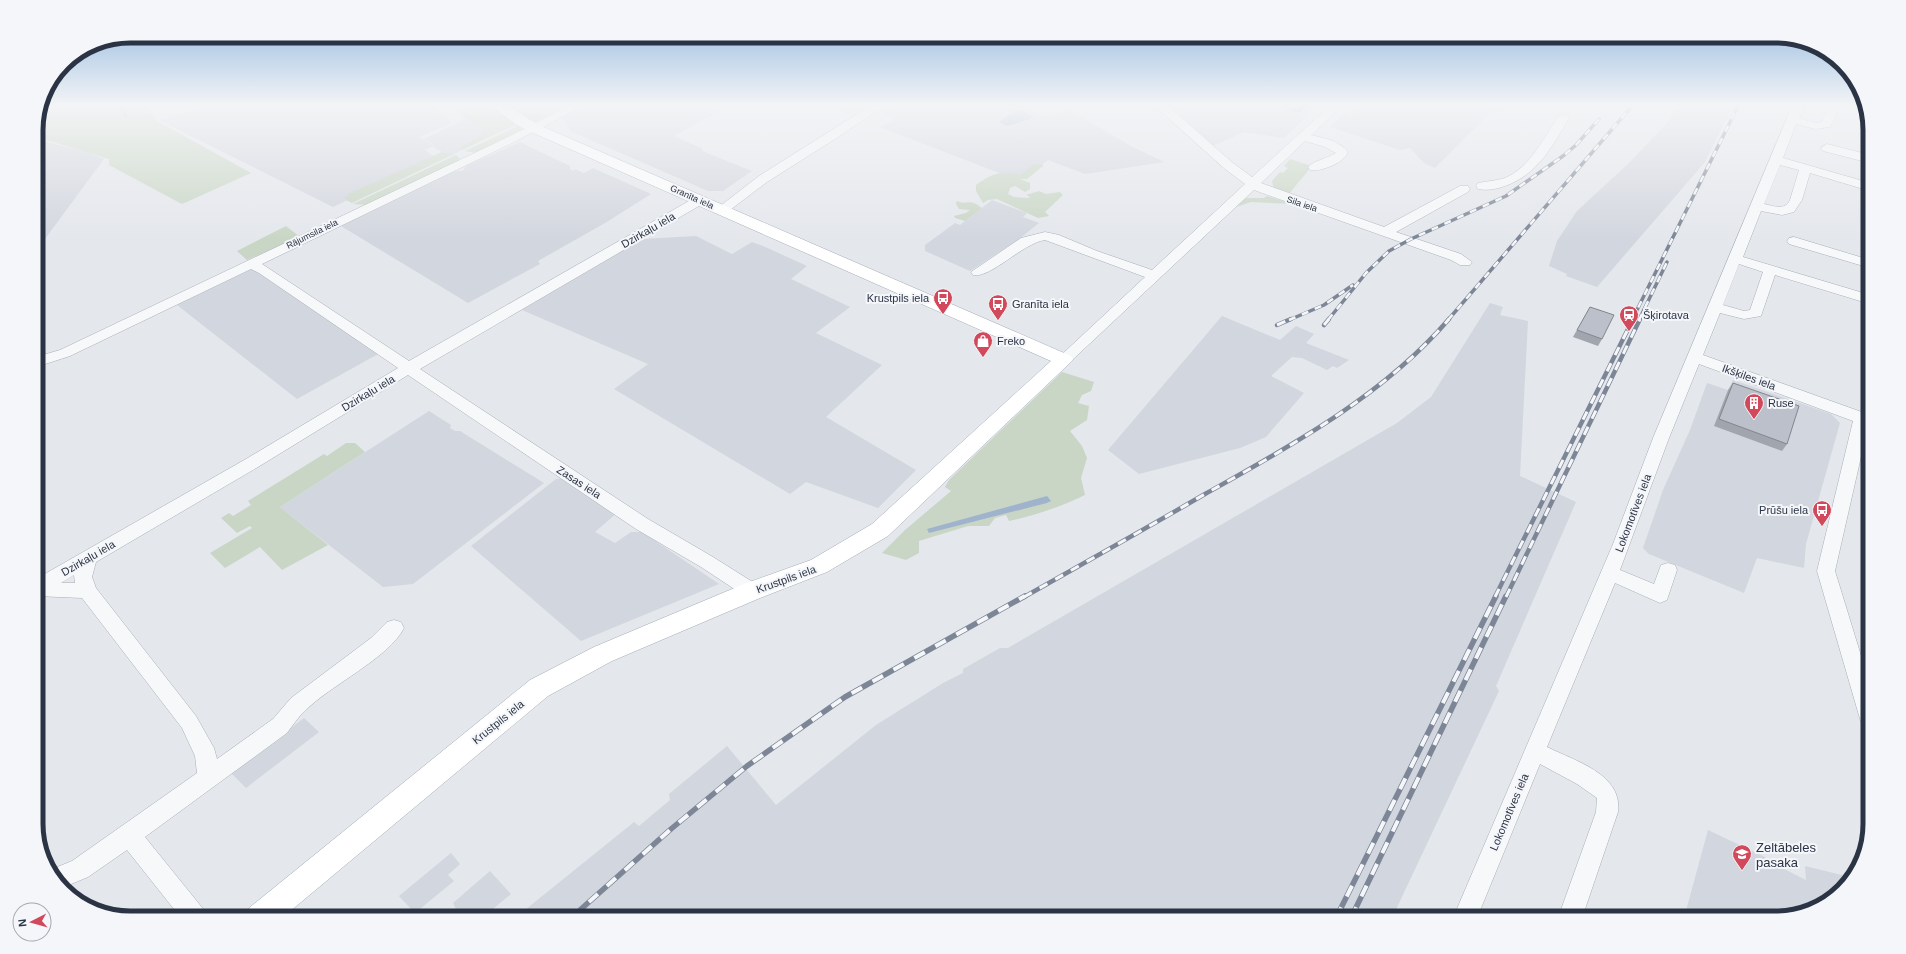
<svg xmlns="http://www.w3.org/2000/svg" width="1906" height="954" viewBox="0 0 1906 954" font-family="Helvetica,sans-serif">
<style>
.built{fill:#d2d6de}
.green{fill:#c9d6c5}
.water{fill:#9fb4cc}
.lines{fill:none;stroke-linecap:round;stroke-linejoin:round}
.stream{stroke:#9fb4cc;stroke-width:2.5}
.minor-casing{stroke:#a9aeb7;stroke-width:1}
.major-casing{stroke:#a3abb8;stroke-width:1}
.minor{fill:#f7f8fa;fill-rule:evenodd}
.major{fill:#fff;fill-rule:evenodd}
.rail-far2-casing{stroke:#7d8696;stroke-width:3.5}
.rail-far1-casing{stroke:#7d8696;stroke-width:4.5}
.rail-casing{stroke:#7d8696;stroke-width:5.5}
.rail-far2{stroke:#f4f6f9;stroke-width:2.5;stroke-dasharray:7;stroke-linecap:butt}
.rail-far1{stroke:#f4f6f9;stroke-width:3;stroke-dasharray:9;stroke-linecap:butt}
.rail{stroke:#f4f6f9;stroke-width:4;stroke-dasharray:12;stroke-linecap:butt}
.wall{fill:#a1a5ae}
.shaded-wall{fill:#83868d}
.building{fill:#bbc0ca;stroke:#83868d}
.labels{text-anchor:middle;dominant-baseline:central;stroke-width:4;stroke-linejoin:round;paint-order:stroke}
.far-street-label{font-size:9px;fill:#2b3445;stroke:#f4f6f9}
.street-label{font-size:11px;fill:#2b3445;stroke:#f4f6f9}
.poi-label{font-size:11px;fill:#2b3445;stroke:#f4f6f9;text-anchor:start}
.near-poi-label{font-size:13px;fill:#2b3445;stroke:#f4f6f9;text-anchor:start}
.rim{fill:none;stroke:#2b3445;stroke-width:5}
</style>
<rect width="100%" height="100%" fill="#e4e7ec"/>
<g class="built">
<path d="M 198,106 L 438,106 L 436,113 L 445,114 L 452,123 L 419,137 L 434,146 L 425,150 L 436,158 L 333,207 L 159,120 L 197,109 Z"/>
<path d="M 586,106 L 711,106 L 721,110 L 674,136 L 703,149 L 702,151 L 752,171 L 723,191 L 708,191 L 570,131 L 562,117 Z"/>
<path d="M 826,106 L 868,106 L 857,112 L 847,114 Z"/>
<path d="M 894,106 L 1024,106 L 1043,117 L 1069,110 L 1133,147 L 1164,162 L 1085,174 L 1048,160 L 1028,175 L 1007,176 L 880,127 L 895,119 L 882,113 Z"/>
<path d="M 1169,106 L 1317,106 L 1284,138 L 1244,132 L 1213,146 Z"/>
<path d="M 1360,106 L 1515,106 L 1490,113 L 1435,168 L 1424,163 L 1410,148 L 1400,150 L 1330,127 L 1345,112 L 1352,115 Z"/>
<path d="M 1679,106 L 1733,106 L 1705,162 L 1597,287 L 1566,276 L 1567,274 L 1549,266 L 1557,241 L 1577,211 L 1628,164 L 1665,125 Z"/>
<path d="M 467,118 L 486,129 L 484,135 L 461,149 L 462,150 L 454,154 L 442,152 L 433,147 L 435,146 L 424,139 Z"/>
<path d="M 36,139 L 89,153 L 104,159 L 36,251 Z"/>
<path d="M 520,142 L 570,166 L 570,169 L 573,171 L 575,169 L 584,173 L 593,168 L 651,194 L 605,223 L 538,261 L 540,264 L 468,303 L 341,226 L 455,171 L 463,171 L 466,166 Z"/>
<path d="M 992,200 L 1027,213 L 1023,217 L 1039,223 L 1019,239 L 970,271 L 925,251 L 925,245 L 955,223 L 960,225 Z"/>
<path d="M 696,236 L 732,254 L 752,242 L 763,246 L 807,266 L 791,279 L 850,307 L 816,333 L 882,365 L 826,417 L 916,470 L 878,508 L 806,482 L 790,494 L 614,389 L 648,364 L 522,310 L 643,239 Z"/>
<path d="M 252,269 L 380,353 L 297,399 L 177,305 Z"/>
<path d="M 1490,303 L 1503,307 L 1500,315 L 1528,321 L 1520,476 L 1576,502 L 1496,686 L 1499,691 L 1392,918 L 515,918 L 634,822 L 639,826 L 670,800 L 669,794 L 727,746 L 776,805 L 876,725 L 943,683 L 963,673 L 963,669 L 1000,648 L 1008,648 L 1397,423 L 1431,397 Z"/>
<path d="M 1222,316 L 1280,340 L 1296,326 L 1314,334 L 1306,343 L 1349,360 L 1337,368 L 1333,366 L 1327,370 L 1302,358 L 1292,357 L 1271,376 L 1304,393 L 1266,437 L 1240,448 L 1139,474 L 1108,450 Z"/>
<path d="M 1733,380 L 1831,414 L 1840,423 L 1806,544 L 1804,568 L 1757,558 L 1744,593 L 1649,554 L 1643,548 L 1663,490 L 1690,430 L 1707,383 L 1728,390 Z"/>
<path d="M 429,411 L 451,425 L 450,428 L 455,431 L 460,431 L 544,483 L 413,584 L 383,587 L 280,507 Z"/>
<path d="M 564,478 L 617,513 L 595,532 L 615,543 L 631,532 L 642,532 L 719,584 L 581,641 L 471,546 L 556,479 Z"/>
<path d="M 304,718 L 319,732 L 246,788 L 231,773 Z"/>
<path d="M 1708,830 L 1765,857 L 1770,862 L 1806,880 L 1805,866 L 1850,877 L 1828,902 L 1776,918 L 1684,918 Z"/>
<path d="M 451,853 L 460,864 L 448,875 L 454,881 L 415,913 L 399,896 Z"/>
<path d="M 490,871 L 511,894 L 482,918 L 455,918 L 453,915 L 456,909 L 453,903 Z"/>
</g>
<g class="green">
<path d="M 40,106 L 149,106 L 147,110 L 157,121 L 251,173 L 182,204 L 109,165 L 109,159 L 36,137 L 36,124 Z"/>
<path d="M 466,106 L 492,106 L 517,124 L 462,150 L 461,149 L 462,146 L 481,136 L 484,130 L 463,117 L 460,112 Z"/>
<path d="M 506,106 L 565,106 L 532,124 Z"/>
<path d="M 518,126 L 521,128 L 521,131 L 477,153 L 465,151 Z"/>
<path d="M 442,152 L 454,154 L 352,203 L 346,200 L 345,198 L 348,194 Z"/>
<path d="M 456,155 L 459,158 L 458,162 L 368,205 L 353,204 Z"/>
<path d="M 1290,159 L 1312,166 L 1288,195 L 1274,189 L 1272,181 L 1280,172 L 1283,173 L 1288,168 L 1284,166 Z"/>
<path d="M 1034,164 L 1043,164 L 1043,166 L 1027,179 L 1020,179 L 1030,183 L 1030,189 L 1025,192 L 1015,186 L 1010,188 L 1008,194 L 1014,197 L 1028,198 L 1030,197 L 1026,195 L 1039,191 L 1046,194 L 1060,192 L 1063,195 L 1045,212 L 1049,216 L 1038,218 L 997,199 L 988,200 L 983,203 L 976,191 L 976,185 C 992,174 1001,170 1020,175 Z"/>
<path d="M 1267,196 L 1294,204 L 1251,202 L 1236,207 L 1245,198 L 1264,198 Z"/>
<path d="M 957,201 C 967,206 968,197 982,208 L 965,221 L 955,218 L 954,216 L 966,213 L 970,210 L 959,209 L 956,204 Z"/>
<path d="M 286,226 L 300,237 L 247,260 L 237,251 Z"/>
<path d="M 1062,372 L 1094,382 L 1091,391 L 1082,395 L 1078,403 L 1089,406 L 1087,420 L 1070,431 L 1082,446 L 1087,458 L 1081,478 L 1085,495 C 1060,507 1036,515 1009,521 L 1006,515 L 995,518 L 989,526 L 968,526 L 919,541 L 919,553 L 906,560 L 882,553 L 905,530 L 951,491 L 945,487 L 949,480 Z"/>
<path d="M 346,443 L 355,443 L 365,452 L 280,507 L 328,545 L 282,570 L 260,547 L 225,568 L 210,553 L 252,528 L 250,526 L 237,533 L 221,518 L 229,513 L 233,516 L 251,505 L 248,501 L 324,454 L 327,456 Z"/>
</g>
<g class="water">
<path d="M 1016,111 L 1022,111 L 1032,116 L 1032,117 L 1030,119 L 1008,126 L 1000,123 L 1001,120 Z"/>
<path d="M 1047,496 L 1051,501 L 1047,503 L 929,533 L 927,529 Z"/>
</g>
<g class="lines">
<path class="stream" d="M 120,106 L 126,116"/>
<g class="minor-casing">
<g id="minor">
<path d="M 569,106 L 583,106 L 514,142 L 262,264 L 409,361 L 696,197 L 704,197 L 706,200 L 704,203 L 420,369 L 648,519 L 713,557 L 759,586 L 761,591 L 759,596 L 752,598 L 745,596 L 701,567 L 636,529 L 408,375 L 258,467 L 96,562 L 92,577 L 96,588 L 196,716 L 214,748 L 217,759 L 273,719 L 291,698 L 371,638 L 387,622 L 394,620 L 401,622 L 404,628 C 388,659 330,685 305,711 C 298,717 293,725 287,733 L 145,837 L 204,910 L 208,918 L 181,918 L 127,850 L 88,877 L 64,887 L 52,877 L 50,870 L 72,861 L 197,773 L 195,756 L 182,728 L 82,598 L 36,596 L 36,579 L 246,459 L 398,368 L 259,273 L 251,269 L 70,356 L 36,367 L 36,357 L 60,350 L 506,138 ZM 74,575 L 75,583 L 61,583 Z"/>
<path d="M 870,106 L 884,106 L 835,139 L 767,182 L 726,213 L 716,213 L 715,210 L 759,176 Z"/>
<path d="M 1155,106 L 1168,106 L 1233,163 L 1252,177 L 1330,106 L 1342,106 L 1311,135 C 1324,138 1340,141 1348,152 C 1344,163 1321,172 1310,170 L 1308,167 C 1313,161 1328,158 1336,153 L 1325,147 L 1305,141 L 1261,183 L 1384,227 L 1460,186 L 1468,186 L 1470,189 L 1468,192 L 1396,232 L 1461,254 L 1472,262 L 1470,265 L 1460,265 L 1451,260 L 1254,190 L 1069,363 L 1064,365 L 1059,363 L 1056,360 L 1059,357 L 1145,277 L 1045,240 C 1023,243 990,279 973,275 L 971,272 L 1021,238 L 1045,232 L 1059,235 L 1097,251 L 1152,270 L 1245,184 L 1225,169 Z"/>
<path d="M 1792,106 L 1804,106 L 1799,118 L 1815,123 L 1822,122 L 1828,106 L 1840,106 L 1830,127 L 1815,129 L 1796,124 L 1783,158 L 1870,183 L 1870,191 L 1810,173 L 1802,200 L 1794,212 L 1782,215 L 1761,211 L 1743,257 L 1870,295 L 1870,304 L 1775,275 L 1761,316 L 1744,319 L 1720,313 L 1703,355 L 1870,415 L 1870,426 L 1868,426 L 1835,571 L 1870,685 L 1870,728 L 1863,725 L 1860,719 L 1817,571 L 1853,421 L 1699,364 L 1669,438 L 1620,570 L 1654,584 L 1661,565 L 1668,563 L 1675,565 L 1677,570 L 1667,600 L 1660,603 L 1615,583 L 1547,747 C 1575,761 1623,774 1618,812 L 1582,918 L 1558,918 L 1596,812 L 1597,798 L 1577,784 L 1540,764 L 1477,918 L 1453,918 L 1613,544 L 1653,438 ZM 1780,165 L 1799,170 L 1790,200 C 1785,211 1774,206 1764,204 ZM 1739,264 L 1763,272 L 1750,310 L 1744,311 L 1723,305 Z"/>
<path d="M 1563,115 L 1569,118 C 1553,146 1537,175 1505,186 C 1497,189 1486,191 1478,189 L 1476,186 L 1478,183 C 1487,181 1496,181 1505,178 C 1532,166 1543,138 1559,116 Z"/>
<path d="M 1827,144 L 1870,155 L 1870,163 L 1823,151 L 1821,148 Z"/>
<path d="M 1794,237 L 1870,260 L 1870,268 L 1789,244 L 1787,241 L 1789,238 Z"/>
</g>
</g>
<g class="major-casing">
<path id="major" d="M 491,106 L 507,106 L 539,125 L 1071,356 L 1073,360 L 888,536 L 827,572 L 760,598 L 612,661 L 548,696 L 282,918 L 244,918 L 249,908 L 530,680 L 594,647 L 744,584 L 811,560 L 872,524 L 1051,361 L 529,131 L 517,125 Z"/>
</g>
<use href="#minor" class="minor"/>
<use href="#major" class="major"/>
<g class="rail-far2-casing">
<g id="rail-far2">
<path d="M 1289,320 L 1324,305 L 1353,285"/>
<path d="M 1328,320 L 1366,273 L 1389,251 L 1411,239 L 1506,196 L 1563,156 L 1576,145 L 1599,119"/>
<path d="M 1448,320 L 1632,106"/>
<path d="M 1632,320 L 1738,106"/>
<path d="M 1639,320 L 1667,262"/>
</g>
</g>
<g class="rail-far1-casing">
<g id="rail-far1">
<path d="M 1277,325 L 1291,319"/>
<path d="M 1324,325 L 1329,319"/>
<path d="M 1024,597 C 1084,563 1145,529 1205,494 C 1291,446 1384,395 1449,319"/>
<path d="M 1495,597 L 1633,319"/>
<path d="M 1506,597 L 1640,319"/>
</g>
</g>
<g class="rail-casing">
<g id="rail">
<path d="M 571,918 L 671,829 L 747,766 L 845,697 L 1025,596"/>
<path d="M 1336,918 L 1496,596"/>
<path d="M 1351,918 L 1506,596"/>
</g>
</g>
<use href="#rail-far2" class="rail-far2"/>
<use href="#rail-far1" class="rail-far1"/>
<use href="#rail" class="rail"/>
</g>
<g class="wall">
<path d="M 1285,106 L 1307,106 L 1299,113 L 1285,109 Z"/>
<path d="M 1590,307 L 1602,339 L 1598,346 L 1573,337 Z"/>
<path d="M 1733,383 L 1787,444 L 1782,451 L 1714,426 L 1728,390 Z"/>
</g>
<path class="shaded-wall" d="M 1300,106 L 1307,106 L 1299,113 Z"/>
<g class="building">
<path d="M 1590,307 L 1614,315 L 1602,339 L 1577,330 Z"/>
<path d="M 1733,383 L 1799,406 L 1787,444 L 1719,419 Z"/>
</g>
<linearGradient id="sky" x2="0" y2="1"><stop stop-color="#8bb4dd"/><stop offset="0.44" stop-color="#f3f4f6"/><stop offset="1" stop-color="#f3f4f6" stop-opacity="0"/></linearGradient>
<rect width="1906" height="239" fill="url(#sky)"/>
<defs>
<g id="bus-pin" transform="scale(1)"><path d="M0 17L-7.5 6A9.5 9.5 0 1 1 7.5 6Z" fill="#d1495b" stroke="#f4f6f9"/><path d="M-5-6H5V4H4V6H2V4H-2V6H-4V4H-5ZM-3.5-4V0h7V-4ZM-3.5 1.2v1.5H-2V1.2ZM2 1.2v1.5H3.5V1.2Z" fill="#fff"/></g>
<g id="station-pin" transform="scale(1)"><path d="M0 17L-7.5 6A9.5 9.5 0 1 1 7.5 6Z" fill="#d1495b" stroke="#f4f6f9"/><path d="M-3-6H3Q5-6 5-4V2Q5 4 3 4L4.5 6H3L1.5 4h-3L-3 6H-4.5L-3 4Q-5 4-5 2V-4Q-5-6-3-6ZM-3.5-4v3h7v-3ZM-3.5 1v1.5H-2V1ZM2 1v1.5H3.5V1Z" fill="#fff"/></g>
<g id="shop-pin" transform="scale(1)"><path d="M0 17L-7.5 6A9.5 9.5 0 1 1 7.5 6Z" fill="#d1495b" stroke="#f4f6f9"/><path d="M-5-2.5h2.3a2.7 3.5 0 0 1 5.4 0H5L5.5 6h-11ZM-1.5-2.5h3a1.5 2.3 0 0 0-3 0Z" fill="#fff"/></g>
<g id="building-pin" transform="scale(1)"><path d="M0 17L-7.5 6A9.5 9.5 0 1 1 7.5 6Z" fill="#d1495b" stroke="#f4f6f9"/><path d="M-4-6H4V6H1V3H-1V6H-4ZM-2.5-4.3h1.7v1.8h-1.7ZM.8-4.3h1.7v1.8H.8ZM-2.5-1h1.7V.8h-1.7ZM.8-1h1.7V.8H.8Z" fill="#fff"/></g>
<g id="school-pin" transform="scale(1)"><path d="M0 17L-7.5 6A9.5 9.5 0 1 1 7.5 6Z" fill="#d1495b" stroke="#f4f6f9"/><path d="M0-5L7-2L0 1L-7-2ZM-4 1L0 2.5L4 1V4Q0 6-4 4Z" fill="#fff"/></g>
</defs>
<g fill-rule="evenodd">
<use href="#bus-pin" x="943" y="298"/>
<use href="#bus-pin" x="998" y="304"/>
<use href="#station-pin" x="1629" y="315"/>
<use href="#shop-pin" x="983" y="341"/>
<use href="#building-pin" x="1754" y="403"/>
<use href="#bus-pin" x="1822" y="510"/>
<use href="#school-pin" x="1742" y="854"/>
</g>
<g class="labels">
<g class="far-street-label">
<text transform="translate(692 197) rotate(24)">Granīta iela</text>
<text transform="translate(1302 204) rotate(19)">Sila iela</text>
<text transform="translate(312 234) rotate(-26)">Rājumsila iela</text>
</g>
<g class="street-label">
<text transform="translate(648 230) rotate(-30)">Dzirkaļu iela</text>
<text transform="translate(1749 377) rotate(20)">Ikšķiles iela</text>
<text transform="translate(368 393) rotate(-31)">Dzirkaļu iela</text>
<text transform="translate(579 482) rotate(33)">Zasas iela</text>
<text transform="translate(1633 513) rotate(-69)">Lokomotīves iela</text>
<text transform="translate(88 558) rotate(-30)">Dzirkaļu iela</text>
<text transform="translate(786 579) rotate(-20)">Krustpils iela</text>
<text transform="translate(498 722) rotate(-39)">Krustpils iela</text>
<text transform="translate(1509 812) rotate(-67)">Lokomotīves iela</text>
</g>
<g class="poi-label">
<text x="929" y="298" text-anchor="end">Krustpils iela</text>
<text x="1012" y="304">Granīta iela</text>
<text x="1643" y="315">Šķirotava</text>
<text x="997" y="341">Freko</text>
<text x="1768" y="403">Ruse</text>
<text x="1808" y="510" text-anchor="end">Prūšu iela</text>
</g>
<g class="near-poi-label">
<text x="1756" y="847">Zeltābeles<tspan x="1756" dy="15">pasaka</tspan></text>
</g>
</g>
<path d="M0 0H1906V954H0ZM130 43H1776A87 87 0 0 1 1863 130V824A87 87 0 0 1 1776 911H130A87 87 0 0 1 43 824V130A87 87 0 0 1 130 43Z" fill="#f4f6f9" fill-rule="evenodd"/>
<path class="rim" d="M130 43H1776A87 87 0 0 1 1863 130V824A87 87 0 0 1 1776 911H130A87 87 0 0 1 43 824V130A87 87 0 0 1 130 43Z"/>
<g transform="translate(32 922) rotate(264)"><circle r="19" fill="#f4f6f9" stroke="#a4a8b1"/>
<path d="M0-3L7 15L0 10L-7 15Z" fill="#d1495b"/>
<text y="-6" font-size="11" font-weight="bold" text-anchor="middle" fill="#2b3445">N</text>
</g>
</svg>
